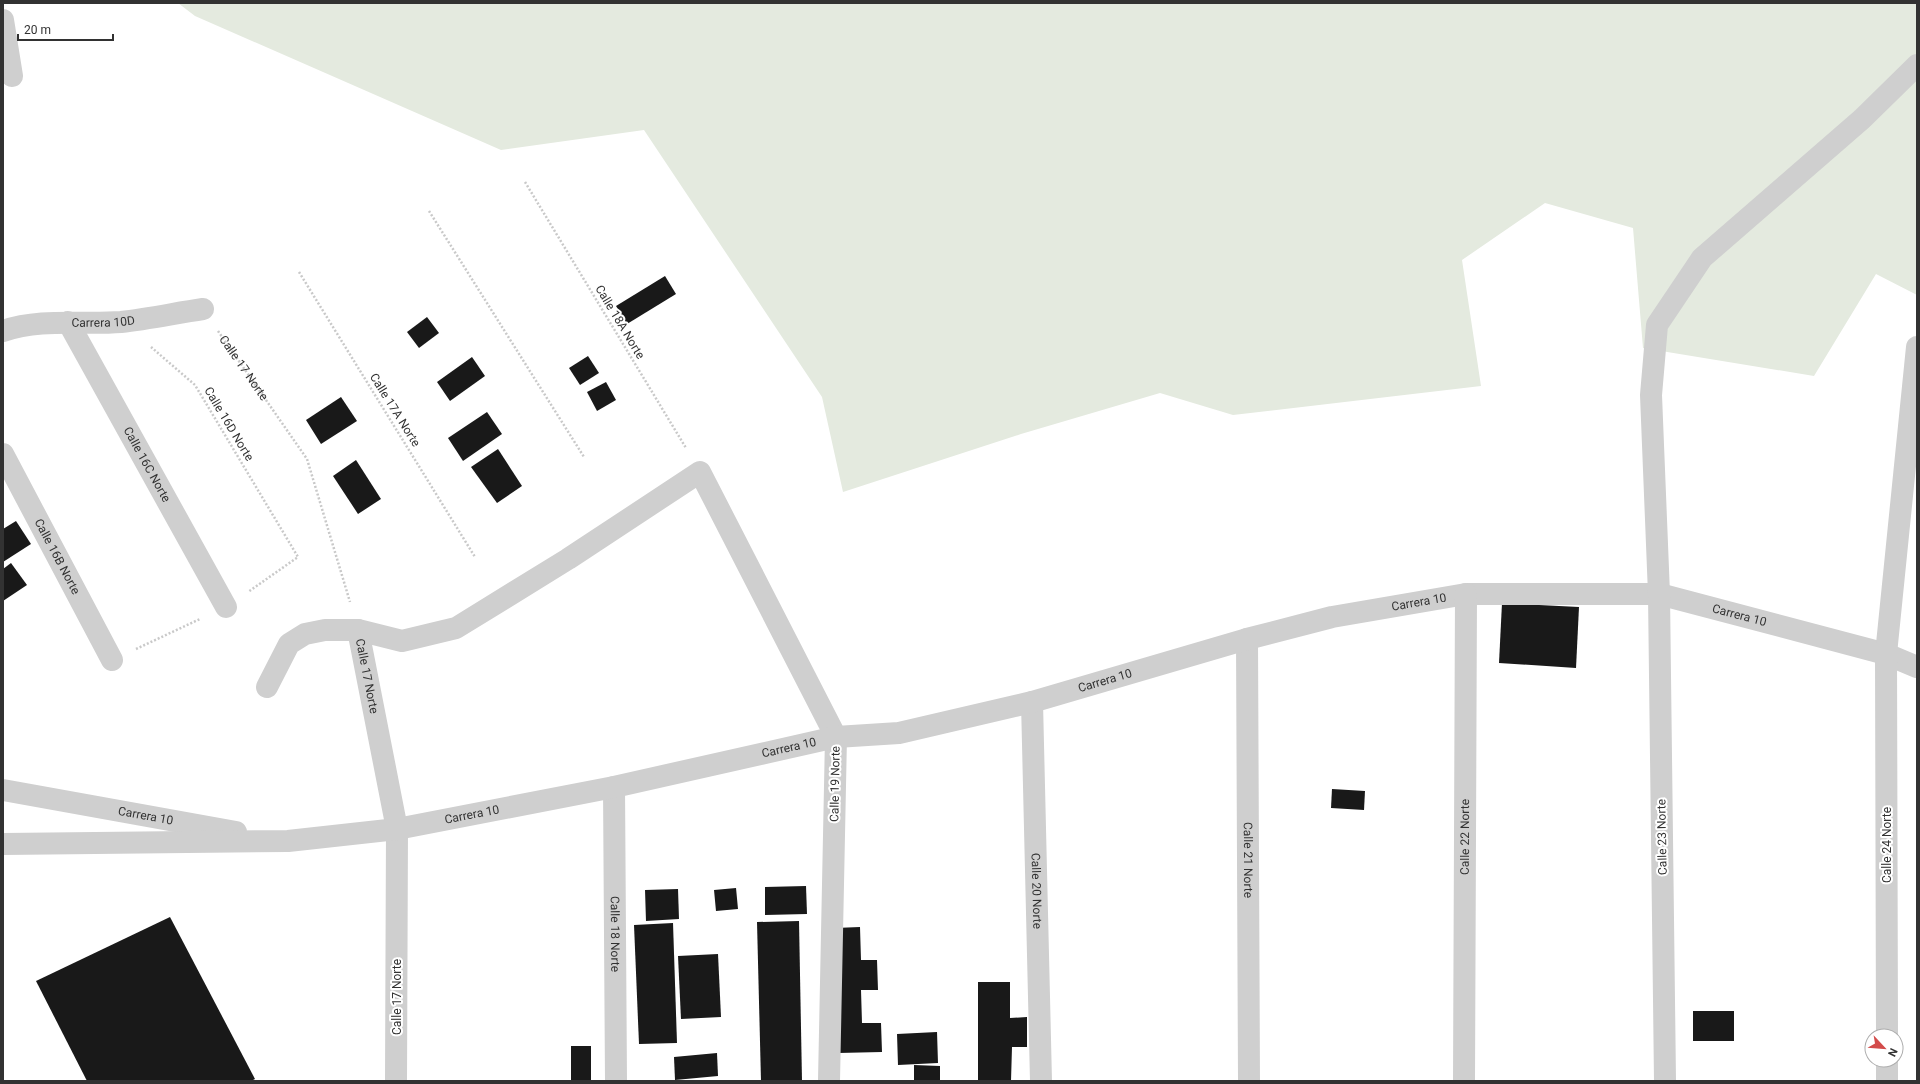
<svg xmlns="http://www.w3.org/2000/svg" width="1920" height="1084" viewBox="0 0 1920 1084" font-family="Roboto,sans-serif">
<style>
.green{fill:#e4eadf}
.building{fill:#191919}
.lines{fill:none;stroke-linecap:round;stroke-linejoin:round}
.path{stroke:#c9c9c9;stroke-width:2.5;stroke-dasharray:2 2;stroke-linecap:butt}
.minor{stroke:#cfcfcf;stroke-width:22}
.labels{text-anchor:middle;dominant-baseline:central;stroke-width:4;stroke-linejoin:round;paint-order:stroke}
.street-label{font-size:12px;fill:#323232;stroke:#fff}
</style>
<rect width="100%" height="100%" fill="#fff"/>
<path class="green" d="M 178,3 L 1917,3 L 1917,295 L 1876,274 L 1814,376 L 1643,348 L 1633,228 L 1545,203 L 1462,260 L 1481,386 L 1233,415 L 1160,393 L 1021,434 L 843,492 L 822,397 L 644,130 L 501,150 L 195,16 Z"/>
<g class="building">
<path d="M 665,276 L 676,294 L 627,324 L 616,306 Z"/>
<path d="M 427,317 L 439,333 L 419,348 L 407,332 Z"/>
<path d="M 588,356 L 599,373 L 580,385 L 569,368 Z"/>
<path d="M 472,357 L 485,376 L 450,401 L 437,382 Z"/>
<path d="M 606,382 L 616,400 L 597,411 L 587,392 Z"/>
<path d="M 341,397 L 357,421 L 321,444 L 306,420 Z"/>
<path d="M 487,412 L 502,434 L 463,461 L 448,438 Z"/>
<path d="M 498,449 L 522,486 L 497,503 L 471,467 Z"/>
<path d="M 356,460 L 381,499 L 358,514 L 333,476 Z"/>
<path d="M 16,521 L 31,544 L 3,562 L 3,529 Z"/>
<path d="M 11,563 L 27,585 L 3,601 L 3,569 Z"/>
<path d="M 1502,603 L 1579,607 L 1576,668 L 1499,663 Z"/>
<path d="M 1332,789 L 1365,791 L 1364,810 L 1331,808 Z"/>
<path d="M 806,886 L 807,914 L 765,915 L 765,887 Z"/>
<path d="M 736,888 L 738,909 L 716,911 L 714,890 Z"/>
<path d="M 678,889 L 679,919 L 646,921 L 645,890 Z"/>
<path d="M 170,917 L 255,1079 L 251,1081 L 87,1081 L 36,981 Z"/>
<path d="M 799,921 L 802,1081 L 761,1081 L 757,922 Z"/>
<path d="M 673,923 L 677,1043 L 639,1044 L 634,925 Z"/>
<path d="M 860,927 L 861,960 L 877,960 L 878,990 L 861,990 L 862,1023 L 881,1023 L 882,1052 L 838,1053 L 835,928 Z"/>
<path d="M 718,954 L 721,1017 L 681,1019 L 678,956 Z"/>
<path d="M 978,982 L 1010,982 L 1010,1018 L 1027,1017 L 1027,1047 L 1012,1047 L 1011,1081 L 978,1081 Z"/>
<rect x="1693" y="1011" width="41" height="30"/>
<path d="M 937,1032 L 938,1063 L 898,1065 L 897,1034 Z"/>
<rect x="571" y="1046" width="20" height="35"/>
<path d="M 717,1053 L 718,1076 L 675,1080 L 674,1057 Z"/>
<path d="M 914,1065 L 940,1066 L 940,1081 L 914,1081 Z"/>
</g>
<g class="lines">
<g class="path">
<path d="M 525,182 L 686,448"/>
<path d="M 429,211 L 584,457"/>
<path d="M 299,272 L 475,557"/>
<path id="s1" d="M 218,331 L 307,459 L 350,602"/>
<path d="M 151,347 L 195,385 L 298,557 L 248,592"/>
<path d="M 136,649 L 200,619"/>
</g>
<g class="minor">
<path d="M 3,20 L 12,76"/>
<path id="s2" d="M 68,322 L 226,607"/>
<path id="s3" d="M 3,331 C 41,318 82,325 121,322 C 148,319 176,313 203,309"/>
<path id="s4" d="M 3,454 L 112,660"/>
<path id="s5" d="M 358,630 L 397,829 L 396,1081"/>
<path id="s6" d="M 1247,639 L 1249,1081"/>
<path d="M 267,687 L 289,644 L 305,634 L 325,630 L 358,630 L 402,641 L 456,628 L 568,559 L 700,472 L 836,737 L 829,1081"/>
<path id="s7" d="M 1032,702 L 1041,1081"/>
<path id="s8" d="M 614,787 L 616,1081"/>
<path id="s9" d="M 3,790 L 236,832"/>
<path id="s10" d="M 3,844 L 288,841 L 397,829 L 614,787 L 836,737 L 899,733 L 1032,702 L 1247,639 L 1332,617 L 1466,594 L 1659,594 L 1886,654 L 1917,667"/>
<path d="M 1887,1036 L 1886,654 L 1917,347"/>
<path d="M 1887,1060 L 1887,1081"/>
<path id="s11" d="M 1464,1081 L 1466,594"/>
<path d="M 1665,1081 L 1659,594 L 1651,395 L 1657,325 L 1702,258 L 1862,119 L 1917,65"/>
</g>
</g>
<g class="labels">
<g class="street-label">
<text stroke="none"><textPath href="#s3" startOffset="101">Carrera 10D</textPath></text>
<text transform="translate(620 322) rotate(59)">Calle 18A Norte</text>
<text stroke="none"><textPath href="#s1" startOffset="45">Calle 17 Norte</textPath></text>
<text transform="translate(395 410) rotate(58)">Calle 17A Norte</text>
<text transform="translate(229 424) rotate(59)">Calle 16D Norte</text>
<text stroke="none"><textPath href="#s2" startOffset="163">Calle 16C Norte</textPath></text>
<text stroke="none"><textPath href="#s4" startOffset="116">Calle 16B Norte</textPath></text>
<text stroke="none"><textPath href="#s10" startOffset="1443">Carrera 10</textPath></text>
<text stroke="none"><textPath href="#s10" startOffset="1767">Carrera 10</textPath></text>
<text stroke="none"><textPath href="#s5" startOffset="47">Calle 17 Norte</textPath></text>
<text stroke="none"><textPath href="#s10" startOffset="1119">Carrera 10</textPath></text>
<text stroke="none"><textPath href="#s10" startOffset="795">Carrera 10</textPath></text>
<text transform="translate(835 784) rotate(-89)">Calle 19 Norte</text>
<text stroke="none"><textPath href="#s10" startOffset="471">Carrera 10</textPath></text>
<text stroke="none"><textPath href="#s9" startOffset="145">Carrera 10</textPath></text>
<text stroke="none"><textPath href="#s11" startOffset="244">Calle 22 Norte</textPath></text>
<text transform="translate(1662 837) rotate(-91)">Calle 23 Norte</text>
<text transform="translate(1887 845) rotate(-90)">Calle 24 Norte</text>
<text stroke="none"><textPath href="#s6" startOffset="221">Calle 21 Norte</textPath></text>
<text stroke="none"><textPath href="#s7" startOffset="189">Calle 20 Norte</textPath></text>
<text stroke="none"><textPath href="#s8" startOffset="147">Calle 18 Norte</textPath></text>
<text transform="translate(397 997) rotate(-90)">Calle 17 Norte</text>
</g>
</g>
<rect width="1920" height="1084" fill="none" stroke="#323232" stroke-width="8"/>
<g transform="translate(1884 1048) rotate(116)"><circle r="19" fill="#ffffff" stroke="#adadad"/>
<path d="M0-3L7 15L0 10L-7 15Z" fill="#d34b4a"/>
<text y="-6" font-size="11" font-weight="bold" text-anchor="middle" fill="#323232">N</text>
</g>
<path d="M18 34v6h95v-6" fill="none" stroke="#323232" stroke-width="2"/>
<text x="24" y="34" font-size="12" fill="#323232" stroke="#ffffff" stroke-width="3" paint-order="stroke">20 m</text>
</svg>
